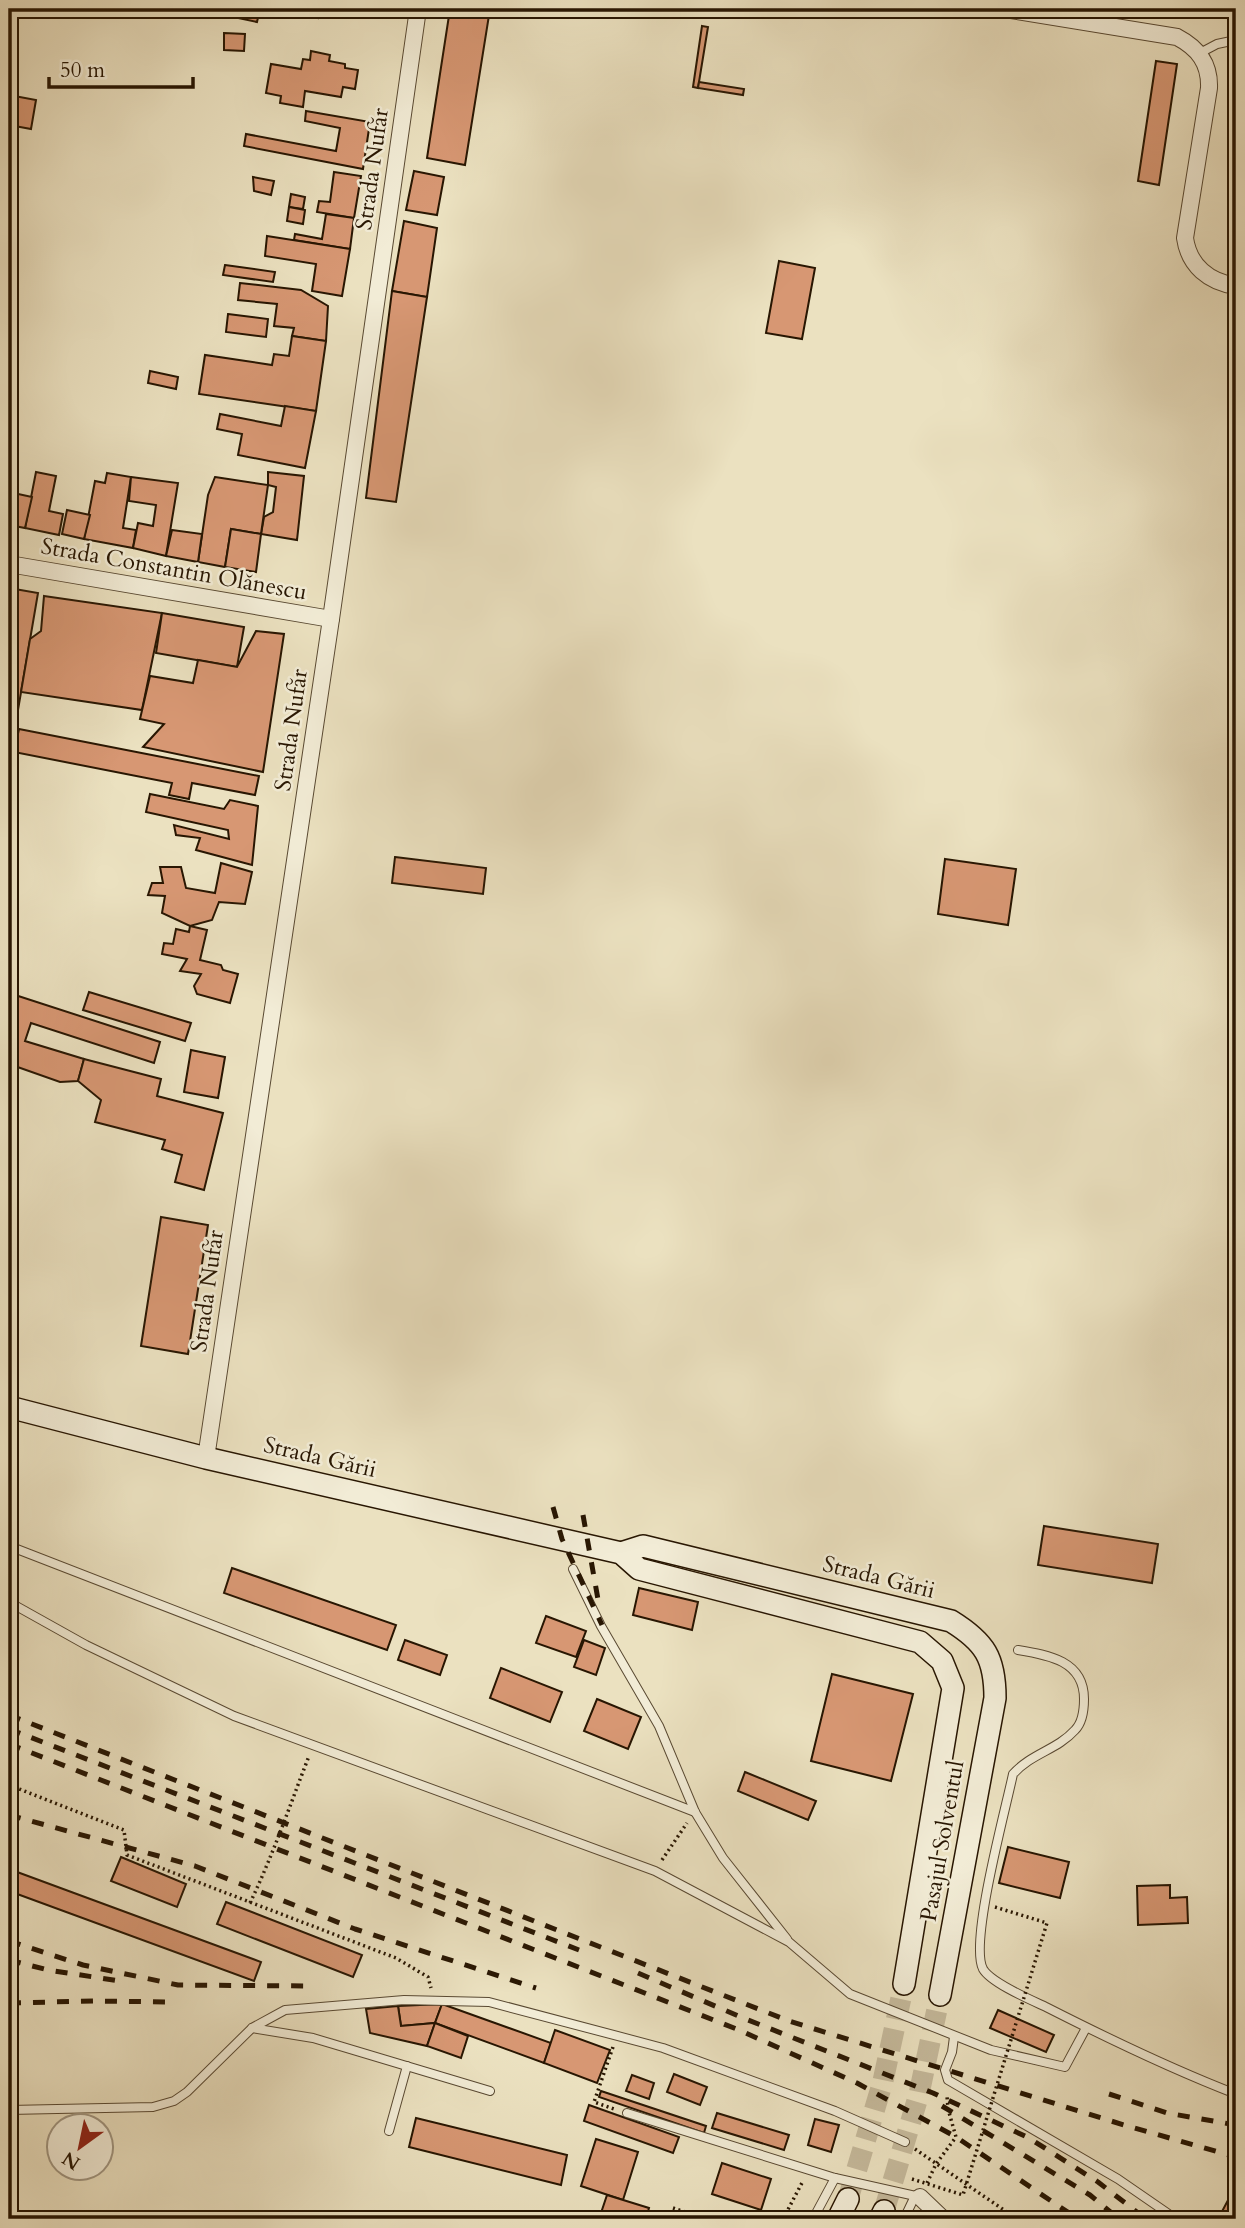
<svg xmlns="http://www.w3.org/2000/svg" width="1245" height="2228" viewBox="0 0 1245 2228" font-family="Cardo,serif">
<style>
.building{fill:#d79773;stroke:#281602;stroke-width:2}
.lines{fill:none;stroke-linecap:round;stroke-linejoin:round}
.secondary-tunnel{stroke:#c4b89a;stroke-width:21;stroke-dasharray:21 10;stroke-linecap:butt}
.service-casing{stroke:#594932;stroke-width:10}
.minor-casing{stroke:#594932;stroke-width:18}
.secondary-casing{stroke:#281602;stroke-width:24}
.path{stroke:#281602;stroke-width:3.5;stroke-dasharray:2 3.5;stroke-linecap:butt}
.service{stroke:#f2ecd6;stroke-width:8}
.minor{stroke:#f2ecd6;stroke-width:16}
.secondary{stroke:#f2ecd6;stroke-width:21}
.rail{stroke:#281602;stroke-width:5;stroke-dasharray:12 12;stroke-linecap:butt}
.path-bridge{stroke:#281602;stroke-width:3.5;stroke-dasharray:2 3.5;stroke-linecap:butt}
.labels{text-anchor:middle;dominant-baseline:central;stroke-width:5;stroke-linejoin:round;paint-order:stroke}
.street-label{font-size:23px;fill:#281602;stroke:#f2ecd6}
</style>
<rect width="100%" height="100%" fill="#ebe1c0"/>
<filter id="stains"><feTurbulence type="fractalNoise" baseFrequency=".00286" numOctaves="4"/><feColorMatrix values="0 0 0 0 .2 0 0 0 0 .09 0 0 0 0 .02 0 0 0 .5 -.17"/></filter>
<radialGradient id="worn" r=".72"><stop offset=".6" stop-color="#630" stop-opacity="0"/><stop offset="1" stop-color="#630" stop-opacity=".3"/></radialGradient>
<g class="building">
<path d="M 239,9 L 260,9 L 257,22 L 238,18 Z"/>
<path d="M 301,9 L 319,9 L 318,18 L 300,15 Z"/>
<path d="M 450,9 L 490,9 L 465,165 L 427,158 Z"/>
<path d="M 702,26 L 708,27 L 698,88 L 693,87 Z"/>
<path d="M 224,33 L 245,34 L 244,51 L 224,50 Z"/>
<path d="M 311,51 L 330,55 L 329,61 L 345,64 L 345,68 L 358,70 L 355,89 L 343,87 L 341,97 L 305,91 L 303,107 L 280,103 L 281,96 L 266,93 L 271,64 L 301,69 L 303,59 L 310,60 Z"/>
<path d="M 1156,61 L 1177,64 L 1159,185 L 1138,181 Z"/>
<path d="M 699,82 L 744,89 L 743,95 L 698,88 Z"/>
<path d="M 9,95 L 36,100 L 31,129 L 9,125 Z"/>
<path d="M 306,111 L 370,122 L 363,169 L 244,146 L 246,134 L 336,151 L 340,128 L 305,121 Z"/>
<path d="M 414,171 L 444,177 L 437,215 L 406,210 Z"/>
<path d="M 334,172 L 361,176 L 354,218 L 317,212 L 319,201 L 330,202 Z"/>
<path d="M 253,177 L 274,181 L 271,195 L 254,191 Z"/>
<path d="M 291,194 L 305,197 L 303,209 L 289,207 Z"/>
<path d="M 289,207 L 305,210 L 303,224 L 287,221 Z"/>
<path d="M 326,214 L 354,218 L 350,249 L 294,240 L 295,234 L 322,239 Z"/>
<path d="M 404,221 L 437,228 L 427,297 L 392,291 Z"/>
<path d="M 267,236 L 350,249 L 342,296 L 312,291 L 316,264 L 265,256 Z"/>
<path d="M 779,261 L 815,268 L 802,339 L 766,333 Z"/>
<path d="M 225,265 L 275,272 L 273,282 L 223,275 Z"/>
<path d="M 240,283 L 301,290 L 328,306 L 326,341 L 292,336 L 294,328 L 274,326 L 277,304 L 238,300 Z"/>
<path d="M 392,291 L 427,297 L 396,502 L 366,498 Z"/>
<path d="M 228,314 L 268,319 L 266,337 L 226,332 Z"/>
<path d="M 292,336 L 326,341 L 316,411 L 199,394 L 205,355 L 272,365 L 274,354 L 289,356 Z"/>
<path d="M 150,371 L 178,377 L 176,389 L 148,383 Z"/>
<path d="M 285,406 L 316,411 L 305,468 L 238,455 L 242,434 L 217,429 L 220,414 L 281,426 Z"/>
<path d="M 36,472 L 56,476 L 49,511 L 63,514 L 59,535 L 25,528 Z"/>
<path d="M 268,472 L 304,476 L 297,540 L 261,534 L 264,517 L 273,512 L 276,487 L 268,485 Z"/>
<path d="M 107,473 L 131,477 L 123,528 L 136,530 L 133,548 L 84,539 L 95,481 L 105,483 Z"/>
<path d="M 131,477 L 178,483 L 166,556 L 133,548 L 138,523 L 153,526 L 156,505 L 129,501 Z"/>
<path d="M 215,477 L 268,485 L 261,534 L 231,529 L 225,567 L 198,562 L 208,495 Z"/>
<path d="M 9,492 L 32,497 L 25,528 L 9,525 Z"/>
<path d="M 67,510 L 90,515 L 84,539 L 62,534 Z"/>
<path d="M 231,529 L 261,534 L 256,572 L 225,567 Z"/>
<path d="M 172,530 L 202,534 L 198,562 L 166,556 Z"/>
<path d="M 9,588 L 38,593 L 18,710 L 9,709 Z"/>
<path d="M 44,596 L 162,613 L 142,710 L 21,692 L 30,639 L 41,631 Z"/>
<path d="M 162,613 L 244,627 L 237,667 L 156,653 Z"/>
<path d="M 256,631 L 284,634 L 263,772 L 143,747 L 164,724 L 140,719 L 150,676 L 193,683 L 198,660 L 237,667 Z"/>
<path d="M 19,729 L 259,776 L 255,795 L 192,783 L 189,799 L 169,795 L 172,783 L 14,752 Z"/>
<path d="M 150,794 L 224,809 L 230,800 L 258,806 L 252,865 L 196,850 L 200,838 L 176,835 L 174,825 L 229,839 L 228,830 L 146,812 Z"/>
<path d="M 395,857 L 486,868 L 483,894 L 392,883 Z"/>
<path d="M 945,859 L 1016,869 L 1008,925 L 938,914 Z"/>
<path d="M 221,863 L 252,872 L 245,904 L 219,902 L 212,920 L 190,926 L 162,913 L 165,896 L 148,895 L 152,883 L 163,883 L 160,867 L 181,867 L 186,888 L 215,893 Z"/>
<path d="M 190,926 L 207,930 L 200,960 L 221,965 L 223,970 L 238,974 L 230,1003 L 197,994 L 194,986 L 201,974 L 180,971 L 187,959 L 162,954 L 164,943 L 173,944 L 176,929 L 189,932 Z"/>
<path d="M 89,992 L 191,1023 L 185,1041 L 83,1010 Z"/>
<path d="M 9,993 L 160,1042 L 154,1063 L 31,1023 L 25,1041 L 84,1059 L 78,1081 L 60,1082 L 9,1064 Z"/>
<path d="M 191,1050 L 225,1057 L 218,1098 L 184,1092 Z"/>
<path d="M 84,1059 L 161,1079 L 157,1096 L 223,1113 L 204,1190 L 175,1182 L 182,1155 L 162,1149 L 165,1140 L 95,1122 L 101,1100 L 78,1081 Z"/>
<path d="M 161,1217 L 208,1225 L 188,1354 L 141,1346 Z"/>
<path d="M 1044,1526 L 1158,1544 L 1152,1583 L 1038,1565 Z"/>
<path d="M 232,1568 L 396,1625 L 387,1650 L 224,1593 Z"/>
<path d="M 639,1588 L 698,1602 L 692,1630 L 633,1615 Z"/>
<path d="M 546,1616 L 586,1631 L 576,1657 L 536,1643 Z"/>
<path d="M 405,1640 L 447,1655 L 440,1675 L 398,1660 Z"/>
<path d="M 584,1640 L 605,1648 L 596,1675 L 574,1667 Z"/>
<path d="M 501,1668 L 562,1692 L 550,1722 L 490,1698 Z"/>
<path d="M 832,1674 L 913,1694 L 891,1781 L 811,1761 Z"/>
<path d="M 597,1699 L 641,1717 L 628,1749 L 584,1731 Z"/>
<path d="M 745,1772 L 816,1801 L 808,1820 L 738,1791 Z"/>
<path d="M 1008,1847 L 1069,1862 L 1060,1898 L 999,1883 Z"/>
<path d="M 121,1857 L 186,1884 L 177,1907 L 111,1881 Z"/>
<path d="M 9,1869 L 261,1962 L 254,1981 L 9,1891 Z"/>
<path d="M 1170,1885 L 1170,1898 L 1187,1897 L 1188,1923 L 1138,1925 L 1137,1886 Z"/>
<path d="M 226,1902 L 362,1955 L 353,1977 L 217,1924 Z"/>
<path d="M 442,2004 L 435,2023 L 401,2026 L 398,2006 Z"/>
<path d="M 442,2004 L 551,2043 L 544,2063 L 435,2023 Z"/>
<path d="M 398,2006 L 401,2026 L 435,2023 L 427,2046 L 370,2033 L 366,2009 Z"/>
<path d="M 998,2010 L 1054,2035 L 1046,2052 L 990,2028 Z"/>
<path d="M 435,2023 L 468,2036 L 461,2058 L 427,2046 Z"/>
<path d="M 555,2030 L 610,2050 L 597,2083 L 544,2063 Z"/>
<path d="M 674,2074 L 707,2087 L 700,2105 L 667,2092 Z"/>
<path d="M 632,2075 L 654,2083 L 649,2099 L 626,2091 Z"/>
<path d="M 601,2091 L 706,2126 L 704,2133 L 599,2097 Z"/>
<path d="M 589,2105 L 679,2137 L 673,2153 L 584,2121 Z"/>
<path d="M 717,2113 L 789,2135 L 784,2150 L 712,2128 Z"/>
<path d="M 416,2118 L 567,2155 L 561,2185 L 409,2147 Z"/>
<path d="M 815,2119 L 839,2125 L 831,2152 L 808,2145 Z"/>
<path d="M 596,2139 L 638,2152 L 623,2200 L 581,2186 Z"/>
<path d="M 722,2163 L 771,2179 L 761,2210 L 712,2194 Z"/>
<path d="M 1235,2187 L 1236,2219 L 1218,2219 Z"/>
<path d="M 607,2195 L 649,2208 L 646,2219 L 599,2219 Z"/>
</g>
<g class="lines">
<g class="secondary-tunnel">
<path d="M 848,2199 L 883,2081 L 904,1984"/>
<path d="M 884,2211 L 919,2094 L 940,1995"/>
</g>
<g class="service-casing">
<g id="service">
<path d="M 1200,53 L 1217,44 L 1236,40"/>
<path d="M 9,1546 L 695,1812"/>
<path d="M 573,1569 L 601,1626 L 659,1726 L 695,1812 L 723,1858 L 787,1939"/>
<path d="M 9,1602 L 86,1645 L 234,1716 L 655,1871 L 789,1942 L 850,1994 L 991,2050 L 1065,2067 L 1086,2028"/>
<path d="M 1018,1650 C 1049,1655 1084,1661 1084,1699 C 1084,1709 1082,1723 1075,1730 C 1057,1750 1032,1753 1013,1774 C 1006,1808 969,1943 983,1969 C 991,1983 1031,2000 1046,2007 C 1109,2039 1171,2069 1236,2094"/>
<path d="M 252,2028 L 313,2038 L 490,2091"/>
<path d="M 954,2037 L 952,2052 L 945,2070 L 948,2080 L 1118,2179 L 1176,2219"/>
<path d="M 9,2110 L 153,2107 L 174,2101 L 187,2092 L 252,2028 L 285,2010 L 404,2000 L 489,2002 L 663,2048 L 835,2111 L 905,2142"/>
<path d="M 627,2113 L 835,2178 L 920,2197"/>
<path d="M 389,2131 L 407,2066"/>
<path d="M 813,2219 L 835,2178"/>
<path d="M 904,2219 L 915,2196"/>
</g>
</g>
<g class="minor-casing">
<g id="minor">
<path d="M 1005,9 L 1177,37 C 1198,48 1210,63 1209,88 L 1185,238 C 1189,266 1209,282 1236,286"/>
<path d="M 9,564 L 331,619"/>
<path d="M 206,1458 L 331,619 L 418,9"/>
<path d="M 920,2197 L 943,2219"/>
</g>
</g>
<g class="secondary-casing">
<g id="secondary">
<path d="M 9,1407 L 206,1458 L 621,1553 L 639,1569 L 920,1642 L 942,1661 L 953,1688 L 904,1984"/>
<path d="M 621,1553 L 643,1546 L 951,1621 C 985,1642 995,1658 995,1698 L 940,1995"/>
<path d="M 838,2219 L 848,2199"/>
<path d="M 880,2219 L 884,2211"/>
</g>
</g>
<g class="path">
<path d="M 9,1785 L 124,1830 L 127,1855 L 396,1958 L 428,1977 L 431,1988"/>
<path d="M 662,1860 L 687,1823"/>
<path d="M 250,1903 C 273,1855 290,1805 309,1756"/>
<path d="M 995,1907 L 1047,1923"/>
<path d="M 613,2047 L 594,2102 L 614,2109"/>
<path d="M 915,2149 L 1017,2219"/>
<path d="M 927,2183 L 936,2164 L 956,2137 L 948,2109 L 947,2096"/>
<path d="M 673,2208 L 706,2219"/>
<path d="M 783,2219 L 803,2181"/>
</g>
<use href="#service" class="service"/>
<use href="#minor" class="minor"/>
<use href="#secondary" class="secondary"/>
<g class="rail">
<path d="M 553,1507 L 562,1539 L 602,1625"/>
<path d="M 583,1515 L 599,1605"/>
<path d="M 9,1715 L 789,2021 L 1124,2125 L 1236,2157"/>
<path d="M 9,1729 L 579,1950"/>
<path d="M 9,1744 L 739,2030 L 857,2083 L 956,2137 L 1078,2219"/>
<path d="M 9,1815 L 195,1866 L 355,1929 L 536,1988"/>
<path d="M 9,1941 L 83,1965 L 178,1985 L 308,1986"/>
<path d="M 9,1960 L 48,1970 L 126,1982"/>
<path d="M 638,1973 L 743,2018 L 933,2093 L 1029,2138 L 1098,2182 L 1146,2219"/>
<path d="M 9,2003 L 94,2001 L 175,2002"/>
<path d="M 1109,2094 L 1167,2113 L 1236,2125"/>
<path d="M 942,2106 L 1090,2195 L 1119,2219"/>
</g>
<path class="path-bridge" d="M 912,2179 L 963,2195 L 1047,1923"/>
</g>
<g class="labels">
<g class="street-label">
<text transform="translate(372 169) rotate(-82)">Strada Nufăr</text>
<text transform="translate(174 569) rotate(10)">Strada Constantin Olănescu</text>
<text transform="translate(291 730) rotate(-82)">Strada Nufăr</text>
<text transform="translate(207 1291) rotate(-82)">Strada Nufăr</text>
<text transform="translate(320 1457) rotate(13)">Strada Gării</text>
<text transform="translate(879 1577) rotate(14)">Strada Gării</text>
<text transform="translate(942 1841) rotate(-80)">Pasajul Solventul</text>
</g>
</g>
<rect width="1245" height="2228" fill="none" stroke="#ebe1c0" stroke-width="35"/>
<rect x="10" y="10" width="1224" height="2207" fill="none" stroke="#281602" stroke-width="3.5"/>
<rect x="18" y="18" width="1210" height="2193" fill="none" stroke="#281602" stroke-width="2"/>
<g transform="translate(80 2147) rotate(213)"><circle r="33" fill="#f2ecd6" stroke="#a19681" stroke-width="2"/>
<path d="M0-5L12 26L0 18L-12 26Z" fill="#8f2418"/>
<text y="-10" font-size="19" font-weight="bold" text-anchor="middle" fill="#281602">N</text>
</g>
<path d="M49 77v10h144v-10" fill="none" stroke="#281602" stroke-width="3.5"/>
<text x="60" y="77" font-size="21" fill="#281602" stroke="#f2ecd6" stroke-width="5" paint-order="stroke">50 m</text>
<rect width="100%" height="100%" filter="url(#stains)"/>
<rect width="100%" height="100%" fill="url(#worn)"/>
</svg>
